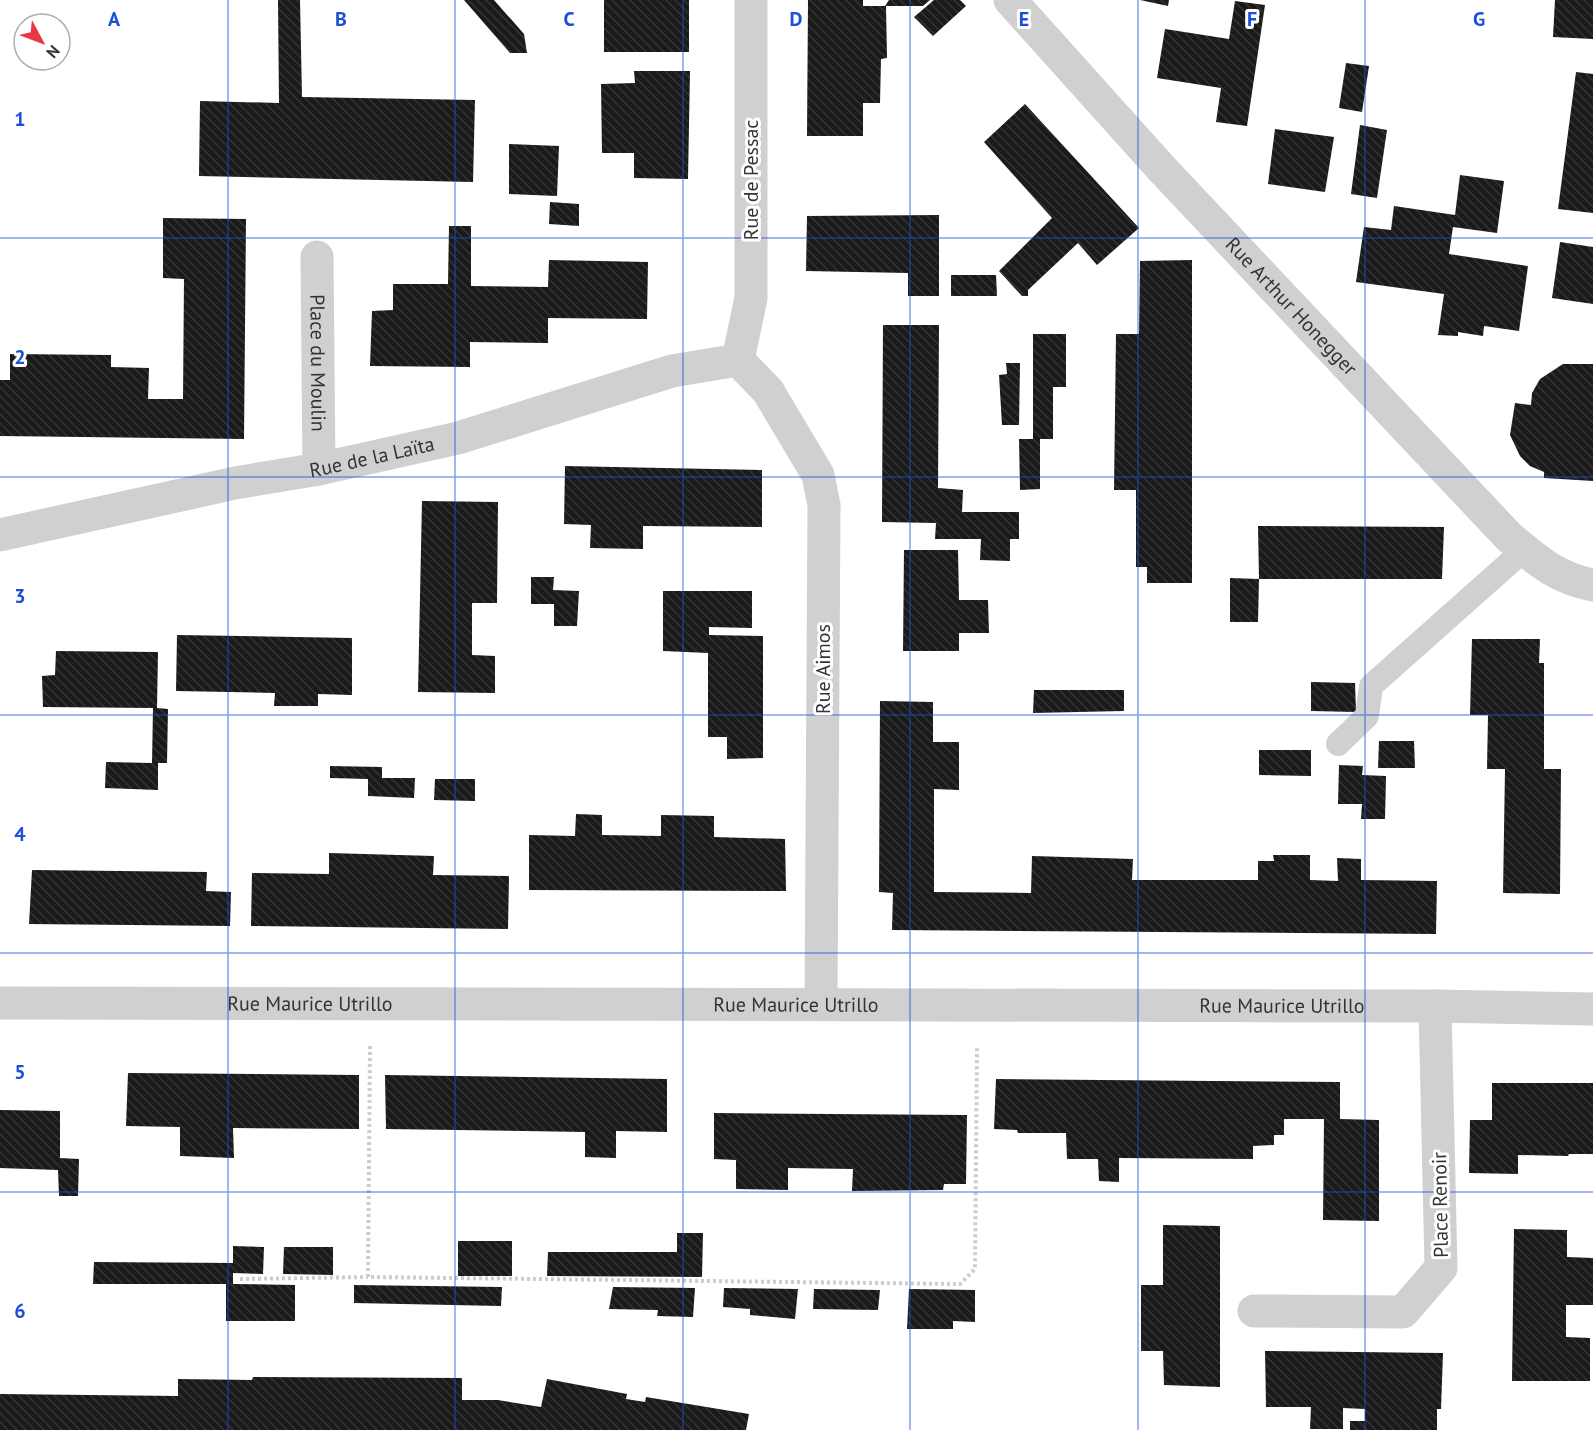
<svg xmlns="http://www.w3.org/2000/svg" width="1593" height="1430" viewBox="0 0 1593 1430" font-family="'PT Sans',sans-serif">
<style>
.building{fill:url(#building-back-hatch)}
.lines{fill:none;stroke-linecap:round;stroke-linejoin:round}
.path{stroke:#cdcdcd;stroke-width:4;stroke-dasharray:3 3;stroke-linecap:butt}
.lane{stroke:#d0d0d0;stroke-width:24}
.street{stroke:#d0d0d0;stroke-width:33}
.grid{fill:none;stroke:#1d4ed8;stroke-width:1.5;stroke-opacity:0.55}
.labels{text-anchor:middle;dominant-baseline:central;stroke-width:6;stroke-linejoin:round;paint-order:stroke}
.street-label{font-size:20px;fill:#333;stroke:#fff}
.grid-label{font-size:20px;text-anchor:middle;font-weight:bold;fill:#1d4ed8;stroke:#fff;stroke-width:6;stroke-linejoin:round;paint-order:stroke}
</style>
<defs>
<pattern id="building-back-hatch" width="6" height="6" patternUnits="userSpaceOnUse" patternTransform="scale(1.5)"><rect width="6" height="6" fill="#1a1a1a"/><path d="M-1 5l2 2M0 0l6 6M5-1l2 2" fill="none" stroke="#333"/></pattern>
</defs>
<rect width="100%" height="100%" fill="#fff"/>
<g class="building">
<path d="M 278,0 L 300,0 L 302,97 L 475,100 L 473,182 L 199,176 L 200,101 L 279,103 Z"/>
<path d="M 464,0 L 494,0 L 524,34 L 527,53 L 510,53 Z"/>
<rect x="604" y="0" width="85" height="52"/>
<path d="M 808,0 L 863,0 L 863,6 L 886,6 L 887,58 L 881,59 L 880,103 L 863,103 L 863,136 L 807,136 Z"/>
<path d="M 889,0 L 930,0 L 923,6 L 885,6 Z"/>
<path d="M 934,0 L 960,0 L 966,6 L 933,36 L 914,17 Z"/>
<path d="M 1140,0 L 1169,0 L 1168,6 Z"/>
<path d="M 1555,0 L 1593,0 L 1593,39 L 1553,37 Z"/>
<path d="M 1235,1 L 1265,5 L 1247,126 L 1216,122 L 1221,88 L 1157,78 L 1165,29 L 1229,39 Z"/>
<path d="M 1346,63 L 1369,66 L 1362,112 L 1339,108 Z"/>
<path d="M 634,71 L 690,71 L 688,179 L 634,178 L 634,153 L 602,153 L 601,84 L 635,83 Z"/>
<path d="M 1576,72 L 1593,74 L 1593,213 L 1558,209 Z"/>
<path d="M 1025,104 L 1139,228 L 1097,265 L 1078,243 L 1028,290 L 1028,296 L 1022,296 L 999,271 L 1052,218 L 984,142 Z"/>
<path d="M 1360,125 L 1387,130 L 1377,198 L 1351,194 Z"/>
<path d="M 1275,129 L 1334,137 L 1325,192 L 1268,184 Z"/>
<path d="M 509,144 L 559,146 L 557,196 L 509,194 Z"/>
<path d="M 1460,175 L 1504,181 L 1497,233 L 1453,227 L 1449,254 L 1528,266 L 1519,331 L 1484,326 L 1483,336 L 1458,332 L 1458,336 L 1438,335 L 1444,294 L 1356,282 L 1364,227 L 1391,230 L 1394,206 L 1455,215 Z"/>
<path d="M 550,202 L 579,204 L 579,226 L 549,224 Z"/>
<path d="M 939,215 L 939,296 L 908,296 L 908,273 L 806,271 L 807,216 Z"/>
<path d="M 163,218 L 246,219 L 244,439 L 0,436 L 0,380 L 10,380 L 10,354 L 111,355 L 111,367 L 149,368 L 148,399 L 183,399 L 184,279 L 163,278 Z"/>
<path d="M 449,226 L 471,226 L 471,286 L 548,287 L 549,260 L 648,262 L 647,319 L 548,318 L 548,343 L 470,342 L 470,367 L 370,366 L 372,311 L 393,310 L 393,284 L 448,284 Z"/>
<path d="M 1560,242 L 1593,247 L 1593,304 L 1552,298 Z"/>
<path d="M 1192,260 L 1192,583 L 1147,583 L 1147,567 L 1136,567 L 1136,490 L 1114,490 L 1116,334 L 1139,334 L 1140,261 Z"/>
<path d="M 951,275 L 996,275 L 997,296 L 951,296 Z"/>
<path d="M 883,325 L 939,325 L 938,488 L 963,490 L 962,512 L 1019,512 L 1019,539 L 1010,539 L 1010,561 L 980,560 L 981,539 L 935,539 L 936,523 L 882,522 Z"/>
<path d="M 1033,334 L 1066,334 L 1066,387 L 1053,387 L 1053,439 L 1040,439 L 1040,489 L 1020,490 L 1019,439 L 1033,439 Z"/>
<path d="M 1006,363 L 1020,363 L 1019,425 L 1002,425 L 999,375 L 1007,374 Z"/>
<path d="M 1563,364 L 1593,364 L 1593,481 L 1544,478 L 1544,472 L 1530,466 L 1520,456 L 1510,435 L 1515,403 L 1531,405 L 1532,393 L 1540,379 Z"/>
<path d="M 565,466 L 762,470 L 762,527 L 643,526 L 643,549 L 590,548 L 591,525 L 564,524 Z"/>
<path d="M 422,501 L 498,502 L 497,603 L 472,603 L 472,655 L 495,656 L 495,693 L 418,692 Z"/>
<path d="M 1258,526 L 1444,527 L 1442,579 L 1259,579 Z"/>
<path d="M 904,550 L 958,550 L 959,600 L 988,600 L 989,633 L 959,633 L 959,651 L 903,651 Z"/>
<path d="M 531,577 L 554,577 L 553,590 L 579,591 L 577,626 L 554,626 L 554,604 L 531,604 Z"/>
<path d="M 1230,578 L 1259,579 L 1258,622 L 1230,622 Z"/>
<path d="M 663,591 L 752,591 L 752,628 L 709,627 L 709,635 L 763,636 L 763,758 L 727,759 L 727,737 L 708,737 L 708,653 L 663,651 Z"/>
<path d="M 177,635 L 352,638 L 352,695 L 318,694 L 318,706 L 274,706 L 275,693 L 176,691 Z"/>
<path d="M 1472,639 L 1540,639 L 1539,663 L 1544,663 L 1544,769 L 1561,769 L 1560,894 L 1503,893 L 1505,769 L 1487,769 L 1488,715 L 1470,715 Z"/>
<path d="M 56,651 L 158,652 L 157,708 L 168,709 L 167,763 L 158,763 L 158,790 L 105,788 L 106,762 L 152,763 L 153,708 L 43,707 L 42,676 L 55,675 Z"/>
<path d="M 1311,682 L 1355,683 L 1356,712 L 1311,711 Z"/>
<path d="M 1034,690 L 1124,690 L 1124,711 L 1033,713 Z"/>
<path d="M 880,701 L 933,702 L 933,742 L 959,742 L 959,790 L 934,789 L 934,892 L 1031,893 L 1032,856 L 1133,859 L 1132,880 L 1258,880 L 1258,861 L 1274,861 L 1273,855 L 1310,855 L 1310,880 L 1338,881 L 1337,858 L 1361,859 L 1361,880 L 1437,881 L 1436,934 L 892,930 L 893,893 L 879,892 Z"/>
<path d="M 1379,741 L 1414,741 L 1415,768 L 1378,768 Z"/>
<path d="M 1259,750 L 1311,750 L 1311,776 L 1259,775 Z"/>
<path d="M 1339,765 L 1363,766 L 1362,775 L 1386,776 L 1385,819 L 1361,819 L 1362,804 L 1338,804 Z"/>
<path d="M 330,766 L 382,767 L 382,778 L 415,778 L 414,798 L 368,796 L 368,779 L 330,778 Z"/>
<path d="M 435,779 L 475,779 L 475,801 L 434,800 Z"/>
<path d="M 576,814 L 602,815 L 602,835 L 661,836 L 661,815 L 714,816 L 714,837 L 785,839 L 786,891 L 529,890 L 529,835 L 575,836 Z"/>
<path d="M 329,853 L 434,856 L 433,875 L 509,876 L 508,929 L 251,926 L 252,873 L 329,874 Z"/>
<path d="M 32,870 L 207,872 L 206,891 L 231,892 L 230,926 L 29,924 Z"/>
<path d="M 128,1073 L 359,1075 L 359,1129 L 233,1128 L 234,1158 L 180,1156 L 180,1127 L 126,1126 Z"/>
<path d="M 385,1075 L 667,1079 L 667,1132 L 616,1131 L 616,1158 L 585,1157 L 585,1132 L 386,1129 Z"/>
<path d="M 996,1079 L 1340,1082 L 1340,1119 L 1379,1120 L 1379,1221 L 1323,1220 L 1324,1119 L 1284,1119 L 1284,1135 L 1274,1135 L 1274,1145 L 1253,1146 L 1253,1159 L 1119,1158 L 1119,1182 L 1099,1181 L 1098,1159 L 1067,1159 L 1066,1133 L 1018,1133 L 1017,1130 L 994,1129 Z"/>
<path d="M 1492,1083 L 1593,1083 L 1593,1154 L 1569,1154 L 1568,1156 L 1518,1155 L 1518,1174 L 1469,1173 L 1470,1120 L 1492,1120 Z"/>
<path d="M 0,1110 L 60,1111 L 60,1158 L 79,1159 L 78,1196 L 59,1196 L 58,1170 L 0,1168 Z"/>
<path d="M 714,1113 L 967,1115 L 966,1184 L 944,1184 L 943,1190 L 852,1191 L 853,1169 L 788,1168 L 788,1190 L 736,1189 L 736,1160 L 714,1159 Z"/>
<path d="M 1163,1225 L 1220,1226 L 1220,1387 L 1164,1385 L 1163,1351 L 1141,1351 L 1141,1285 L 1163,1285 Z"/>
<path d="M 1514,1229 L 1567,1230 L 1567,1257 L 1593,1258 L 1593,1305 L 1566,1305 L 1566,1337 L 1590,1338 L 1590,1381 L 1512,1381 Z"/>
<path d="M 677,1233 L 703,1233 L 702,1277 L 547,1276 L 548,1252 L 677,1252 Z"/>
<rect x="458" y="1241" width="54" height="35"/>
<path d="M 233,1246 L 264,1247 L 263,1274 L 233,1273 L 233,1284 L 295,1285 L 295,1321 L 226,1321 L 226,1284 L 93,1284 L 94,1262 L 233,1263 Z"/>
<path d="M 284,1247 L 333,1247 L 333,1275 L 283,1274 Z"/>
<path d="M 354,1285 L 502,1287 L 501,1306 L 354,1303 Z"/>
<path d="M 613,1287 L 695,1288 L 693,1317 L 657,1316 L 658,1310 L 609,1309 Z"/>
<path d="M 724,1288 L 798,1289 L 795,1319 L 750,1315 L 750,1309 L 723,1307 Z"/>
<path d="M 814,1289 L 880,1290 L 878,1310 L 813,1309 Z"/>
<path d="M 909,1289 L 975,1290 L 975,1322 L 953,1321 L 953,1329 L 907,1329 Z"/>
<path d="M 1265,1351 L 1443,1353 L 1441,1409 L 1437,1409 L 1437,1430 L 1350,1430 L 1350,1421 L 1365,1421 L 1365,1409 L 1343,1408 L 1343,1429 L 1310,1429 L 1311,1407 L 1266,1407 Z"/>
<path d="M 253,1377 L 462,1378 L 462,1400 L 498,1400 L 541,1407 L 547,1379 L 627,1394 L 626,1399 L 645,1402 L 646,1397 L 749,1414 L 746,1430 L 0,1430 L 0,1394 L 178,1396 L 178,1379 L 252,1380 Z"/>
</g>
<g class="lines">
<g class="path">
<path d="M 370,1046 L 368,1277 L 960,1284 L 975,1269 L 977,1047"/>
<path d="M 240,1279 L 368,1277"/>
</g>
<path class="lane" d="M 1338,744 L 1367,716 L 1371,686 L 1524,550"/>
<g class="street">
<path id="s1" d="M 1010,0 L 1162,169 L 1509,537 C 1537,560 1556,578 1593,585"/>
<path id="s2" d="M 317,257 L 319,469"/>
<path d="M 738,360 L 768,391 L 818,475 L 824,505 L 821,1004"/>
<path d="M 738,360 L 751,298 L 751,0"/>
<path id="s3" d="M 0,535 L 235,483 L 319,469 L 458,438 L 672,371 L 738,360"/>
<path id="s4" d="M 0,1003 L 1435,1006 L 1593,1009"/>
<path d="M 1254,1311 L 1403,1312 L 1441,1268 L 1435,1006"/>
</g>
</g>
<path class="grid" d="M 228,0 L 228,1430M 455,0 L 455,1430M 683,0 L 683,1430M 910,0 L 910,1430M 1138,0 L 1138,1430M 1365,0 L 1365,1430M 0,238 L 1593,238M 0,477 L 1593,477M 0,715 L 1593,715M 0,953 L 1593,953M 0,1192 L 1593,1192"/>
<g class="labels">
<g class="street-label">
<text transform="translate(751 180) rotate(-90)">Rue de Pessac</text>
<text stroke="none"><textPath href="#s1" startOffset="416">Rue Arthur Honegger</textPath></text>
<text stroke="none"><textPath href="#s2" startOffset="106">Place du Moulin</textPath></text>
<text stroke="none"><textPath href="#s3" startOffset="380">Rue de la Laïta</textPath></text>
<text transform="translate(823 669) rotate(-90)">Rue Aimos</text>
<text stroke="none"><textPath href="#s4" startOffset="310">Rue Maurice Utrillo</textPath></text>
<text stroke="none"><textPath href="#s4" startOffset="796">Rue Maurice Utrillo</textPath></text>
<text stroke="none"><textPath href="#s4" startOffset="1282">Rue Maurice Utrillo</textPath></text>
<text transform="translate(1440 1205) rotate(-91)">Place Renoir</text>
</g>
</g>
<g class="grid-label">
<text x="114" y="26">A</text>
<text x="341" y="26">B</text>
<text x="569" y="26">C</text>
<text x="796" y="26">D</text>
<text x="1024" y="26">E</text>
<text x="1252" y="26">F</text>
<text x="1479" y="26">G</text>
<text x="20" y="126">1</text>
<text x="20" y="364">2</text>
<text x="20" y="603">3</text>
<text x="20" y="841">4</text>
<text x="20" y="1079">5</text>
<text x="20" y="1318">6</text>
</g>
<g transform="translate(42 42) rotate(131)"><circle r="28" fill="#ffffff" stroke="#adadad" stroke-width="1.5"/>
<path d="M0-4.5L10 22L0 15L-10 22Z" fill="#e63946"/>
<text y="-9" font-size="16" font-weight="bold" text-anchor="middle" fill="#333333">N</text>
</g>
</svg>
